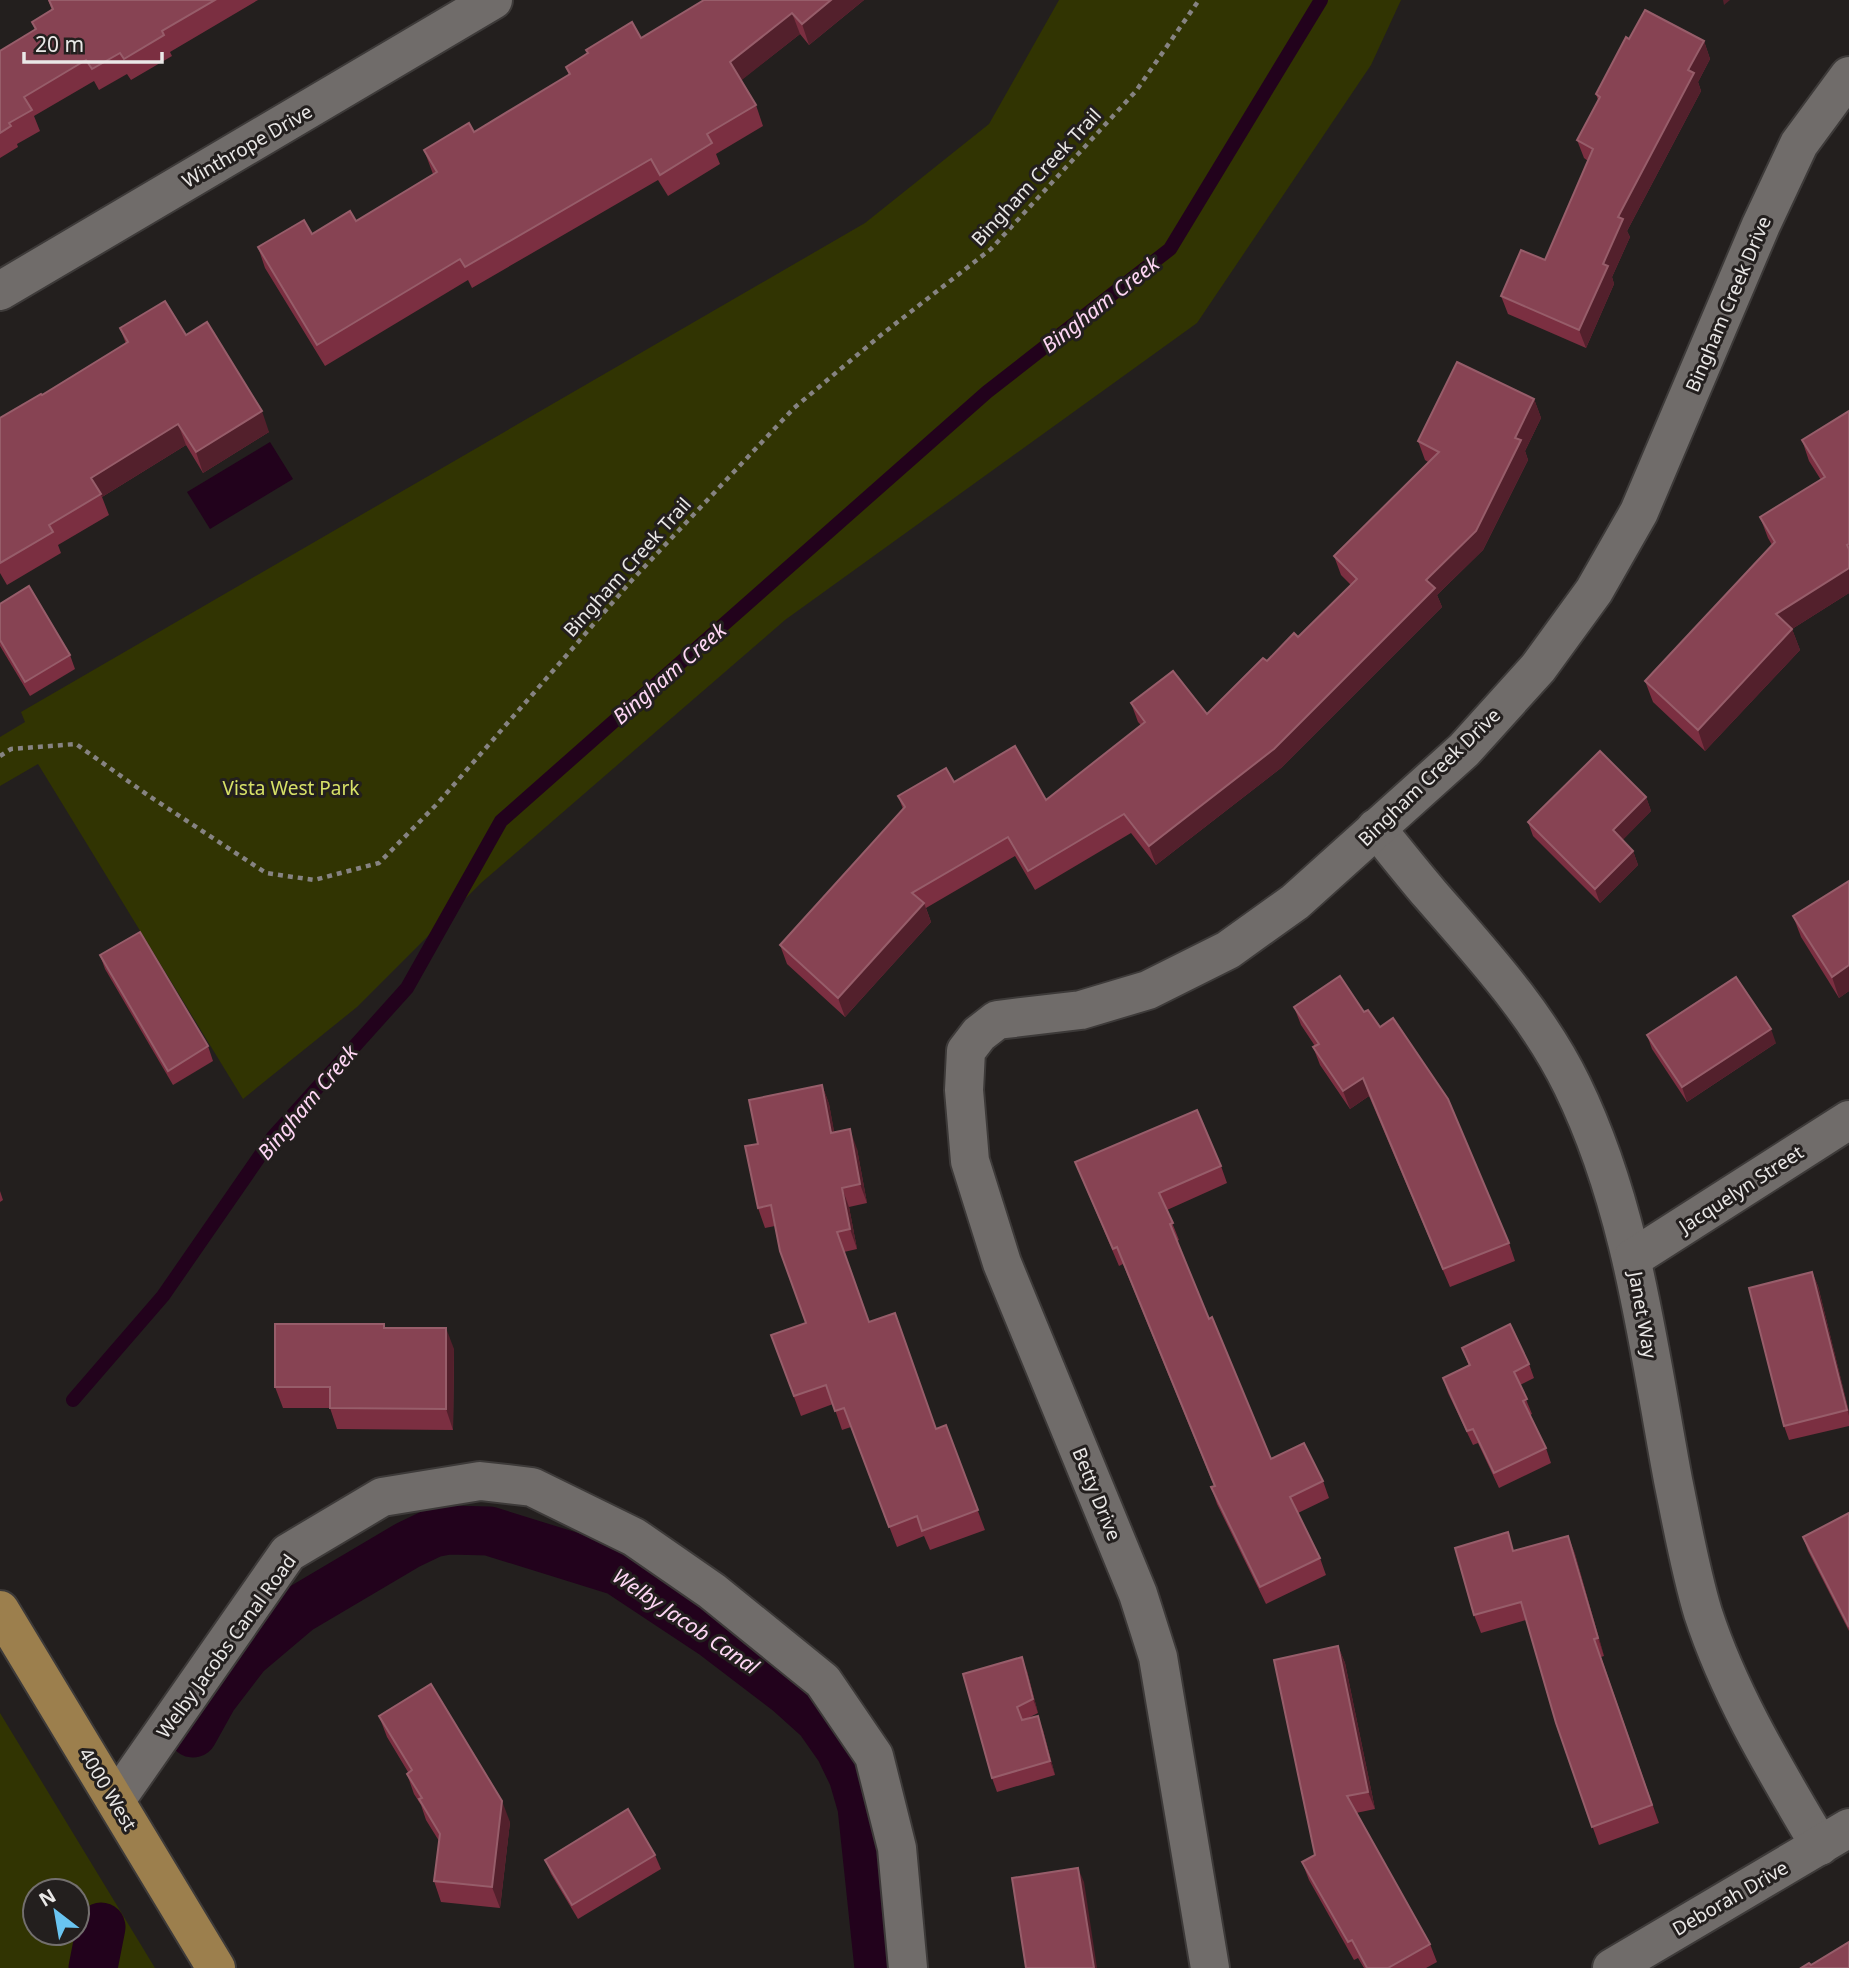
<svg xmlns="http://www.w3.org/2000/svg" width="1849" height="1968" viewBox="0 0 1849 1968" font-family="'Noto Sans',sans-serif">
<style>
.green{fill:#313402;fill-rule:evenodd}
.water{fill:#22021c}
.lines{fill:none;stroke-linecap:round;stroke-linejoin:round}
.stream{stroke:#22021c;stroke-width:14}
.canal{stroke:#22021c;stroke-width:49}
.minor-casing{stroke:#3d3a39;stroke-width:42}
.major-casing{stroke:#3d3a39;stroke-width:42}
.path{stroke:#868382;stroke-width:4.5;stroke-dasharray:5 5;stroke-linecap:butt}
.minor{stroke:#706c6a;stroke-width:38}
.major{stroke:#9c7f4d;stroke-width:38}
.wall{fill:#7b2f41}
.shaded-wall{fill:#53202c}
.building{fill:#874353;stroke:#975d6a;stroke-width:2}
.labels{text-anchor:middle;dominant-baseline:central;stroke-width:6;stroke-linejoin:round;paint-order:stroke}
.street-label{font-size:19px;fill:#eae8e7;stroke:#231f1e}
.park-label{font-size:19px;fill:#d7e167;stroke:#231f1e}
.water-label{font-size:21px;font-style:italic;fill:#fed6f4;stroke:#231f1e}
</style>
<rect width="100%" height="100%" fill="#231f1e"/>
<g class="green">
<path d="M 1059,0 L 1401,0 L 1371,65 L 1197,323 L 785,620 L 481,883 L 357,1007 L 243,1099 L 38,764 L 0,786 L 0,737 L 25,722 L 21,712 L 865,223 L 989,124 Z"/>
<path d="M 0,1713 L 155,1968 L 0,1968 ZM 77,1891 L 77,1933 L 35,1933 L 35,1891 Z"/>
</g>
<path class="water" d="M 270,442 L 293,479 L 210,529 L 187,492 Z"/>
<g class="lines">
<path class="stream" d="M 73,1400 L 163,1296 L 273,1137 L 407,988 L 501,821 L 987,392 L 1170,249 L 1321,0"/>
<g class="canal">
<path d="M 193,1733 L 213,1697 L 246,1654 L 298,1610 L 408,1545 L 433,1533 L 449,1530 L 489,1531 L 618,1571 L 713,1634 L 789,1692 L 819,1719 L 840,1749 L 853,1776 L 862,1807 L 879,1968"/>
<path d="M 93,1968 L 101,1927"/>
</g>
<g class="minor-casing">
<g id="minor">
<path d="M 0,291 L 493,0"/>
<path d="M 1376,828 C 1394,850 1412,873 1430,894 C 1482,954 1537,1013 1572,1085 C 1632,1208 1648,1346 1673,1480 C 1682,1524 1690,1570 1703,1613 C 1730,1696 1776,1771 1820,1846"/>
<path d="M 1633,1258 L 1849,1120"/>
<path d="M 116,1800 L 288,1553 L 382,1497 L 480,1481 L 532,1487 L 634,1537 L 712,1591 L 823,1681 L 874,1756 L 897,1848 L 908,1968"/>
<path d="M 1210,1968 L 1158,1657 L 1138,1594 L 1002,1263 L 970,1161 L 964,1090 L 966,1051 L 979,1034 L 997,1020 L 1081,1010 L 1148,990 L 1228,950 L 1295,902 L 1464,750 L 1538,668 L 1594,591 L 1639,512 L 1761,225 L 1799,144 L 1849,76"/>
<path d="M 1612,1968 L 1849,1828"/>
</g>
</g>
<g class="major-casing">
<path id="major" d="M 0,1610 L 216,1968"/>
</g>
<path class="path" d="M 0,756 L 11,749 L 76,744 L 149,796 L 266,873 L 314,880 L 379,863 L 437,804 L 633,579 L 794,408 L 881,335 L 991,249 L 1136,91 L 1199,0"/>
<use href="#minor" class="minor"/>
<use href="#major" class="major"/>
</g>
<g class="wall">
<path d="M 48,0 L 258,0 L 170,52 L 172,56 L 131,80 L 127,74 L 99,90 L 94,81 L 34,116 L 40,131 L 17,144 L 18,147 L 0,158 L 0,51 L 35,30 L 32,22 L 52,10 Z"/>
<path d="M 704,0 L 864,0 L 809,45 L 800,34 L 741,80 L 756,105 L 763,126 L 716,154 L 720,164 L 668,196 L 658,180 L 472,288 L 468,280 L 325,366 L 265,268 L 258,247 L 312,234 L 356,221 L 433,174 L 424,150 L 474,132 L 569,75 L 566,67 L 588,54 L 586,50 L 641,38 Z"/>
<path d="M 1629,39 L 1704,41 L 1710,59 L 1698,82 L 1701,91 L 1627,231 L 1630,237 L 1612,277 L 1614,284 L 1586,348 L 1508,314 L 1501,296 L 1545,260 L 1588,161 L 1584,158 L 1577,140 L 1598,100 L 1596,94 Z"/>
<path d="M 120,328 L 186,335 L 269,432 L 203,473 L 186,445 L 102,497 L 109,515 L 58,545 L 61,553 L 7,585 L 0,573 L 0,418 L 42,395 L 126,344 Z"/>
<path d="M 1534,399 L 1541,418 L 1525,451 L 1528,460 L 1483,550 L 1437,595 L 1442,607 L 1281,768 L 1156,865 L 1131,833 L 1035,890 L 1015,856 L 926,908 L 931,922 L 845,1017 L 787,964 L 780,945 L 903,809 L 898,796 L 954,782 L 1046,800 L 1141,725 L 1138,722 L 1131,703 L 1207,714 L 1267,661 L 1298,637 L 1351,585 L 1341,575 L 1334,556 L 1428,462 L 1425,460 L 1418,441 Z"/>
<path d="M 1849,411 L 1849,593 L 1792,629 L 1800,650 L 1705,751 L 1653,702 L 1645,681 L 1772,545 L 1768,538 L 1760,517 L 1821,480 L 1809,461 L 1802,440 Z"/>
<path d="M 0,604 L 70,655 L 75,669 L 30,696 L 0,646 Z"/>
<path d="M 1646,797 L 1651,811 L 1622,840 L 1633,851 L 1638,865 L 1600,903 L 1533,836 L 1528,822 Z"/>
<path d="M 1849,881 L 1849,991 L 1839,998 L 1801,937 L 1793,916 Z"/>
<path d="M 100,955 L 208,1046 L 213,1061 L 173,1085 L 105,969 Z"/>
<path d="M 1294,1007 L 1509,1243 L 1515,1261 L 1450,1287 L 1369,1096 L 1350,1109 L 1320,1065 L 1313,1047 L 1315,1046 L 1301,1025 Z"/>
<path d="M 1647,1035 L 1776,1043 L 1687,1102 L 1652,1049 Z"/>
<path d="M 822,1085 L 829,1104 L 834,1132 L 857,1149 L 867,1203 L 849,1207 L 857,1249 L 844,1252 L 869,1322 L 936,1429 L 946,1425 L 985,1530 L 930,1550 L 924,1536 L 897,1547 L 851,1427 L 842,1430 L 833,1404 L 801,1416 L 771,1335 L 806,1323 L 775,1226 L 765,1228 L 758,1208 L 758,1144 Z"/>
<path d="M 1075,1162 L 1221,1166 L 1227,1183 L 1167,1210 L 1179,1240 L 1177,1241 L 1209,1319 L 1271,1459 L 1323,1481 L 1329,1498 L 1298,1513 L 1320,1558 L 1326,1575 L 1266,1604 L 1217,1504 L 1211,1487 L 1214,1486 L 1123,1264 L 1119,1266 L 1082,1179 Z"/>
<path d="M 0,1191 L 3,1200 L 0,1202 Z"/>
<path d="M 1812,1272 L 1818,1286 L 1849,1412 L 1849,1426 L 1789,1440 L 1784,1426 Z"/>
<path d="M 384,1324 L 385,1328 L 454,1349 L 453,1430 L 337,1429 L 330,1408 L 283,1408 L 275,1387 Z"/>
<path d="M 1462,1348 L 1529,1364 L 1534,1378 L 1520,1385 L 1532,1414 L 1530,1415 L 1546,1448 L 1551,1463 L 1499,1488 L 1478,1443 L 1473,1445 L 1448,1393 L 1443,1378 L 1469,1366 Z"/>
<path d="M 1849,1513 L 1849,1631 L 1808,1551 L 1803,1537 Z"/>
<path d="M 1568,1536 L 1575,1554 L 1604,1656 L 1601,1657 L 1659,1823 L 1599,1845 L 1556,1723 L 1526,1620 L 1481,1633 L 1474,1615 L 1515,1551 Z"/>
<path d="M 1338,1646 L 1345,1663 L 1375,1809 L 1356,1813 L 1430,1944 L 1437,1962 L 1426,1968 L 1364,1968 L 1358,1958 L 1354,1960 L 1309,1880 L 1302,1862 L 1315,1855 Z"/>
<path d="M 1027,1671 L 1038,1713 L 1028,1718 L 1043,1730 L 1055,1775 L 997,1792 L 992,1778 Z"/>
<path d="M 379,1716 L 510,1822 L 500,1908 L 441,1902 L 434,1881 L 439,1841 L 426,1820 L 421,1805 L 414,1794 L 407,1774 L 408,1772 L 387,1737 Z"/>
<path d="M 655,1855 L 661,1869 L 578,1919 L 551,1874 L 545,1860 Z"/>
</g>
<g class="shaded-wall">
<path d="M 831,0 L 864,0 L 809,45 L 802,24 Z"/>
<path d="M 1723,0 L 1730,0 L 1724,5 Z"/>
<path d="M 792,13 L 800,34 L 738,83 L 730,62 Z"/>
<path d="M 1704,41 L 1710,59 L 1698,82 L 1701,91 L 1627,231 L 1630,237 L 1612,277 L 1614,284 L 1586,348 L 1579,330 L 1603,264 L 1618,217 L 1688,70 Z"/>
<path d="M 1534,399 L 1541,418 L 1525,451 L 1528,460 L 1483,550 L 1437,595 L 1442,607 L 1281,768 L 1156,865 L 1149,846 L 1426,580 L 1515,438 Z"/>
<path d="M 262,411 L 269,432 L 203,473 L 196,452 Z"/>
<path d="M 178,424 L 186,445 L 102,497 L 91,478 Z"/>
<path d="M 1849,568 L 1849,593 L 1792,629 L 1800,650 L 1705,751 L 1698,730 L 1776,614 Z"/>
<path d="M 1646,797 L 1651,811 L 1618,845 L 1613,830 Z"/>
<path d="M 1633,851 L 1638,865 L 1600,903 L 1595,889 Z"/>
<path d="M 924,903 L 931,922 L 845,1017 L 838,998 Z"/>
<path d="M 1849,965 L 1849,991 L 1839,998 L 1832,977 Z"/>
<path d="M 1771,1029 L 1776,1043 L 1687,1102 L 1682,1087 Z"/>
<path d="M 1363,1078 L 1369,1096 L 1350,1109 L 1343,1091 Z"/>
<path d="M 822,1085 L 829,1104 L 838,1152 L 831,1133 Z"/>
<path d="M 850,1129 L 857,1149 L 867,1203 L 860,1184 Z"/>
<path d="M 842,1188 L 849,1207 L 857,1249 L 850,1229 Z"/>
<path d="M 1812,1272 L 1818,1286 L 1849,1412 L 1849,1416 Z"/>
<path d="M 446,1328 L 454,1349 L 453,1430 L 446,1409 Z"/>
<path d="M 1568,1536 L 1575,1554 L 1604,1656 L 1598,1638 Z"/>
<path d="M 1338,1646 L 1345,1663 L 1375,1809 L 1368,1792 Z"/>
<path d="M 1022,1657 L 1027,1671 L 1038,1713 L 1033,1699 Z"/>
<path d="M 1038,1716 L 1043,1730 L 1055,1775 L 1050,1761 Z"/>
<path d="M 502,1801 L 510,1822 L 500,1908 L 492,1887 Z"/>
<path d="M 1078,1868 L 1084,1882 L 1097,1968 L 1094,1968 Z"/>
</g>
<g class="building">
<path d="M 49,0 L 215,0 L 162,31 L 164,35 L 124,59 L 120,53 L 92,69 L 86,60 L 24,97 L 32,110 L 9,123 L 11,126 L 0,133 L 0,51 L 36,29 L 32,22 L 53,9 Z"/>
<path d="M 704,0 L 831,0 L 802,24 L 792,13 L 730,62 L 756,105 L 707,134 L 712,143 L 660,175 L 651,159 L 465,267 L 460,259 L 317,345 L 258,247 L 304,220 L 312,234 L 350,211 L 356,221 L 437,172 L 424,150 L 469,123 L 474,132 L 570,74 L 566,67 L 588,53 L 586,50 L 632,22 L 641,38 Z"/>
<path d="M 1645,10 L 1704,41 L 1688,70 L 1694,73 L 1618,217 L 1623,219 L 1603,264 L 1608,266 L 1579,330 L 1501,296 L 1521,250 L 1545,260 L 1593,149 L 1577,140 L 1600,97 L 1596,94 L 1626,37 L 1629,39 Z"/>
<path d="M 165,301 L 186,335 L 207,322 L 262,411 L 196,452 L 178,424 L 91,478 L 101,494 L 49,525 L 53,532 L 0,563 L 0,418 L 41,394 L 42,395 L 128,342 L 120,328 Z"/>
<path d="M 1457,362 L 1534,399 L 1515,438 L 1521,440 L 1476,531 L 1426,580 L 1435,588 L 1274,749 L 1149,846 L 1124,814 L 1028,871 L 1008,837 L 912,893 L 924,903 L 838,998 L 780,945 L 905,807 L 898,796 L 946,768 L 954,782 L 1015,746 L 1046,800 L 1145,722 L 1131,703 L 1173,671 L 1207,714 L 1263,658 L 1267,661 L 1294,633 L 1298,637 L 1357,579 L 1334,556 L 1439,452 L 1418,441 Z"/>
<path d="M 1849,411 L 1849,544 L 1847,545 L 1849,549 L 1849,568 L 1776,614 L 1792,629 L 1698,730 L 1645,681 L 1775,542 L 1760,517 L 1825,477 L 1802,440 Z"/>
<path d="M 29,586 L 70,655 L 25,682 L 0,640 L 0,604 Z"/>
<path d="M 1600,751 L 1646,797 L 1613,830 L 1633,851 L 1595,889 L 1528,822 Z"/>
<path d="M 1849,881 L 1849,965 L 1832,977 L 1793,916 Z"/>
<path d="M 140,932 L 208,1046 L 168,1071 L 100,955 Z"/>
<path d="M 1340,976 L 1364,1012 L 1368,1010 L 1380,1027 L 1393,1018 L 1448,1099 L 1509,1243 L 1443,1269 L 1363,1078 L 1343,1091 L 1313,1047 L 1319,1044 L 1294,1007 Z"/>
<path d="M 1736,977 L 1771,1029 L 1682,1087 L 1647,1035 Z"/>
<path d="M 822,1085 L 831,1133 L 850,1129 L 860,1184 L 842,1188 L 850,1229 L 837,1232 L 869,1322 L 895,1313 L 936,1429 L 946,1425 L 978,1510 L 922,1531 L 917,1516 L 889,1527 L 844,1408 L 835,1411 L 826,1385 L 794,1396 L 771,1335 L 806,1323 L 780,1251 L 771,1205 L 758,1208 L 745,1146 L 758,1144 L 749,1100 Z"/>
<path d="M 1197,1110 L 1221,1166 L 1159,1193 L 1173,1223 L 1170,1224 L 1209,1319 L 1212,1317 L 1271,1459 L 1304,1443 L 1323,1481 L 1290,1497 L 1320,1558 L 1260,1587 L 1211,1487 L 1215,1486 L 1117,1247 L 1113,1249 L 1075,1162 Z"/>
<path d="M 1812,1272 L 1847,1410 L 1784,1426 L 1749,1288 Z"/>
<path d="M 275,1324 L 384,1324 L 384,1328 L 446,1328 L 446,1409 L 330,1408 L 330,1387 L 275,1387 Z"/>
<path d="M 1510,1324 L 1529,1364 L 1514,1372 L 1527,1399 L 1523,1401 L 1546,1448 L 1494,1473 L 1473,1429 L 1467,1431 L 1443,1378 L 1470,1365 L 1462,1348 Z"/>
<path d="M 1849,1513 L 1849,1627 L 1803,1537 Z"/>
<path d="M 1508,1532 L 1513,1551 L 1568,1536 L 1598,1638 L 1594,1639 L 1652,1805 L 1592,1827 L 1556,1723 L 1521,1602 L 1474,1615 L 1455,1548 Z"/>
<path d="M 1338,1646 L 1368,1792 L 1347,1796 L 1430,1944 L 1388,1968 L 1367,1968 L 1352,1940 L 1348,1942 L 1302,1862 L 1315,1855 L 1274,1660 Z"/>
<path d="M 1022,1657 L 1033,1699 L 1017,1707 L 1022,1720 L 1038,1716 L 1050,1761 L 992,1778 L 963,1674 Z"/>
<path d="M 431,1684 L 502,1801 L 492,1887 L 434,1881 L 440,1834 L 419,1799 L 422,1798 L 407,1774 L 412,1770 L 379,1716 Z"/>
<path d="M 628,1809 L 655,1855 L 572,1905 L 545,1860 Z"/>
<path d="M 1078,1868 L 1094,1968 L 1026,1968 L 1012,1878 Z"/>
<path d="M 1849,1942 L 1849,1968 L 1801,1968 L 1809,1963 L 1811,1965 Z"/>
</g>
<g class="labels">
<g class="street-label">
<text transform="translate(247 146) rotate(-30)">Winthrope Drive</text>
<text transform="translate(1036 177) rotate(-47)">Bingham Creek Trail</text>
<text transform="translate(1728 304) rotate(-67)">Bingham Creek Drive</text>
<text transform="translate(627 567) rotate(-48)">Bingham Creek Trail</text>
<text transform="translate(1429 777) rotate(-44)">Bingham Creek Drive</text>
<text transform="translate(1741 1189) rotate(-33)">Jacquelyn Street</text>
<text transform="translate(1643 1315) rotate(80)">Janet Way</text>
<text transform="translate(1097 1494) rotate(68)">Betty Drive</text>
<text transform="translate(226 1646) rotate(-54)">Welby Jacobs Canal Road</text>
<text transform="translate(108 1789) rotate(59)">4000 West</text>
<text transform="translate(1730 1898) rotate(-30)">Deborah Drive</text>
</g>
<g class="park-label">
<text x="291" y="788">Vista West Park</text>
</g>
<g class="water-label">
<text transform="translate(1100 304) rotate(-38)">Bingham Creek</text>
<text transform="translate(669 673) rotate(-41)">Bingham Creek</text>
<text transform="translate(307 1102) rotate(-50)">Bingham Creek</text>
<text transform="translate(686 1621) rotate(34)">Welby Jacob Canal</text>
</g>
</g>
<g transform="translate(56 1912) rotate(329)"><circle r="33" fill="#231f1e" stroke="#736f6e" stroke-width="2"/>
<path d="M0-5L12 26L0 18L-12 26Z" fill="#69c4f1"/>
<text y="-10" font-size="19" font-weight="bold" text-anchor="middle" fill="#eae8e7">N</text>
</g>
<path d="M24 52v10h138v-10" fill="none" stroke="#eae8e7" stroke-width="3.5"/>
<text x="35" y="52" font-size="21" fill="#eae8e7" stroke="#231f1e" stroke-width="5" paint-order="stroke">20 m</text>
</svg>
